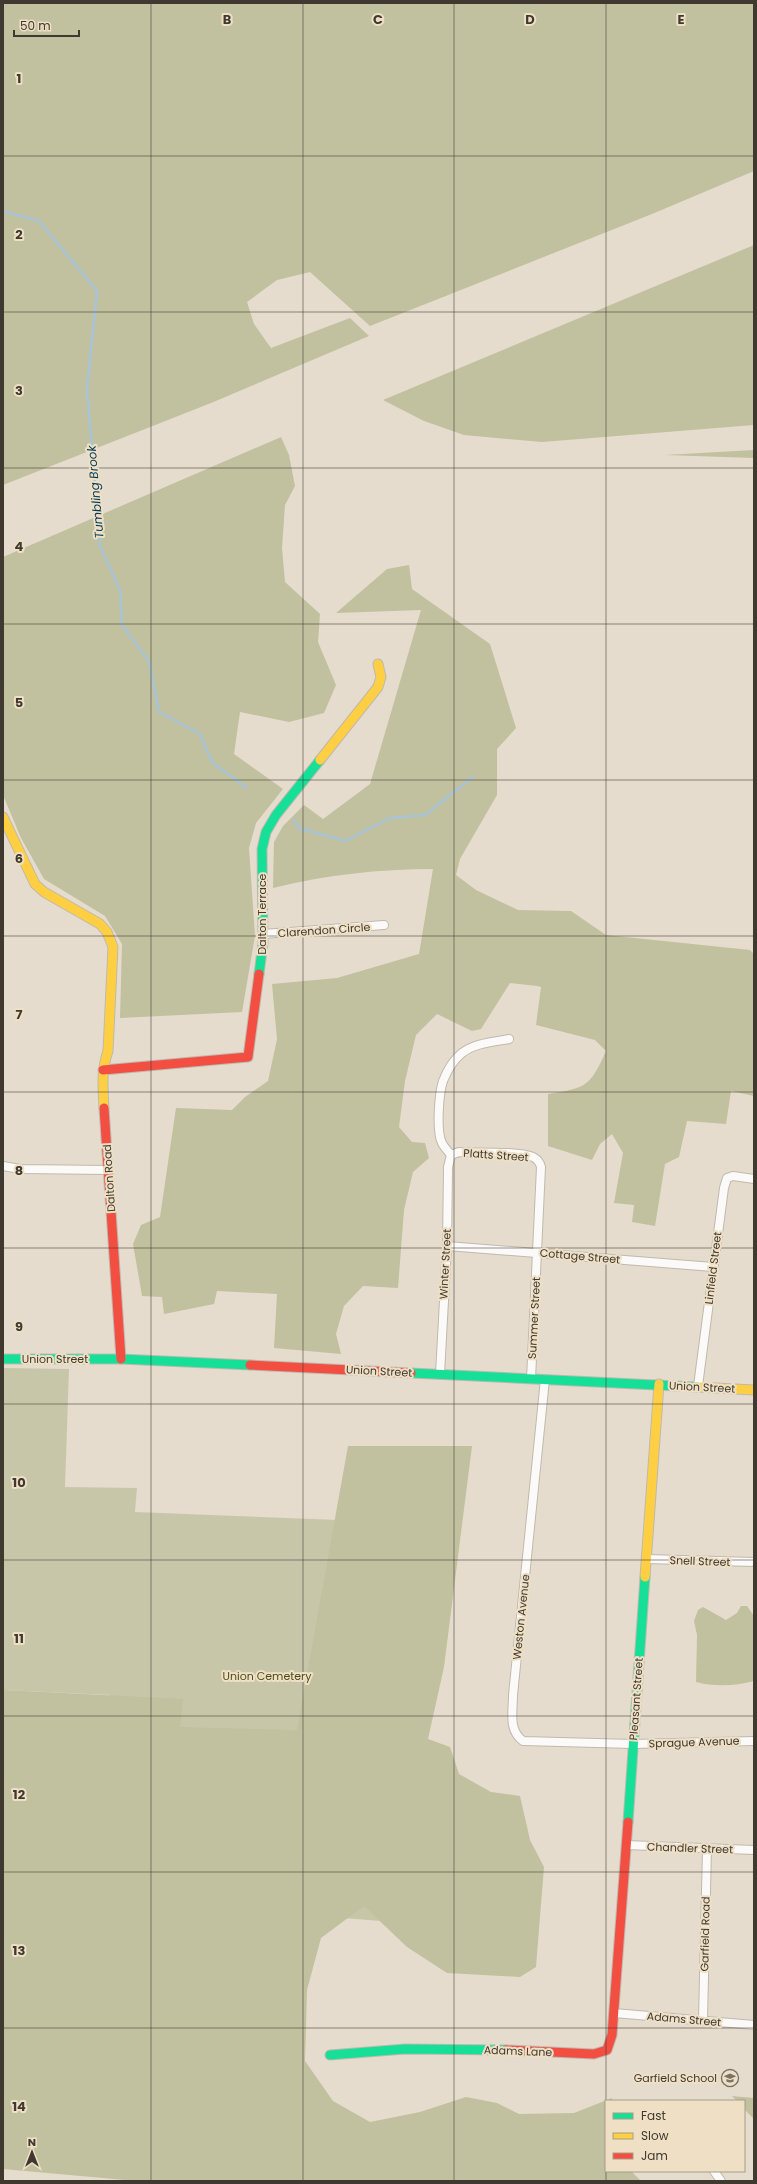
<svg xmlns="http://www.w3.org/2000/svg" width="757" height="2184" viewBox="0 0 757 2184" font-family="Poppins,sans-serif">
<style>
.green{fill:#c8c6a9}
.forest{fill:#c1c09f}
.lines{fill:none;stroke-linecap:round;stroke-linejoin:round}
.stream{stroke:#a8c4d6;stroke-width:2.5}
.street-casing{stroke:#bfb9ae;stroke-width:10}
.fast-casing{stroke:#bfb9ae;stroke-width:11}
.slow-casing{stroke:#bfb9ae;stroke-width:11}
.jam-casing{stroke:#bfb9ae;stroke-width:11}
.street{stroke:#fbfaf8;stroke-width:8}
.fast{stroke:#16e098;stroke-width:9}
.slow{stroke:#ffcf43;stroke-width:9}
.jam{stroke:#f24e42;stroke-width:9}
.grid{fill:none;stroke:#3f392f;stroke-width:1;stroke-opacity:0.55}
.labels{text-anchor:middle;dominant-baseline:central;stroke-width:4;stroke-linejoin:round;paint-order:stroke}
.street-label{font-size:11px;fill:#3f392f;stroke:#eedfc5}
.park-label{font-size:11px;fill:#4c4f18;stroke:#eedfc5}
.poi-label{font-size:11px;fill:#3f392f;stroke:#eedfc5;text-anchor:end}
.water-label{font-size:12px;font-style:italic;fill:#023b5a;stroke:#eedfc5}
.grid-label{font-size:13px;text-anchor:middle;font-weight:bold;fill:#3f392f;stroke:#eedfc5;stroke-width:4;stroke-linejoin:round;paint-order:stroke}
</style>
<rect width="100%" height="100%" fill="#e5dcce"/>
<path class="green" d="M 3,1368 L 69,1369 L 65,1487 L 137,1488 L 135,1512 L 441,1524 L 405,1923 L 87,1897 L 110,1695 L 3,1690 Z"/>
<g class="forest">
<path d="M 3,3 L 754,3 L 754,171 L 652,214 L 370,326 L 310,272 L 277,280 L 247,302 L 254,324 L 271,348 L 350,318 L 369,336 L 211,403 L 3,485 Z"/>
<path d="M 754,245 L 754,425 L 542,442 L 464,435 L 424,421 L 383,400 Z"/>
<path d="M 281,437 L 289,455 L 295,486 L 285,505 L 282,548 L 285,582 L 320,614 L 318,642 L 336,685 L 324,713 L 289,722 L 240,712 L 234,754 L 283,789 L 256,823 L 249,848 L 255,936 L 242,1012 L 120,1018 L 122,944 L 105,916 L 44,879 L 21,838 L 3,795 L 3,557 Z"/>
<path d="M 754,450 L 754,458 L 665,455 Z"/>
<path d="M 409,565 L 412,589 L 490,644 L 516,728 L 497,749 L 497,795 L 460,859 L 456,875 L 476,890 L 518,910 L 571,911 L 606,935 L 750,950 L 754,954 L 754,1096 L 731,1091 L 726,1124 L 687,1121 L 679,1157 L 665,1164 L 655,1226 L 632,1222 L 634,1205 L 614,1203 L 623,1153 L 612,1134 L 600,1144 L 592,1160 L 548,1146 L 548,1094 C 586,1088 590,1087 606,1051 L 595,1040 L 536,1025 L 541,987 L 537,986 L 510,983 L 481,1029 L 472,1031 L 437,1014 L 416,1035 L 405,1081 L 399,1127 L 412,1142 L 425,1143 L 429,1158 L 413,1172 L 404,1210 L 398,1288 L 363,1286 L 344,1306 L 336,1334 L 341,1354 L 274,1348 L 277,1294 L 217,1291 L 214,1304 L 164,1314 L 162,1297 L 142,1296 L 133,1244 L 141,1225 L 160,1217 L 176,1108 L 232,1110 L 245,1097 L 268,1081 L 277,1039 L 272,984 L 337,978 L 419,954 L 433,869 C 379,869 325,875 273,888 L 274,842 L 283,826 L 304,805 L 323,819 L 370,784 L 421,610 L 336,613 L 387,569 Z"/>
<path d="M 348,1446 L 472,1446 L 444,1667 L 428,1739 L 450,1747 L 459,1774 L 491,1792 L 520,1796 L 530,1840 L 544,1867 L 536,1967 L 520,1977 L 447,1973 L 407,1947 L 364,1906 L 321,1938 L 307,1990 L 305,2061 L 333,2101 L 370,2122 L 420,2112 L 466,2097 L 497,2103 L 519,2114 L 574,2113 L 612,2098 L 612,2101 L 606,2101 L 606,2171 L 631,2171 L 641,2181 L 136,2181 L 3,2169 L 3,1690 L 183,1699 L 180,1727 L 297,1730 Z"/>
<path d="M 741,1606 L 747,1606 L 754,1616 L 754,1681 C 736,1686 714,1687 696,1682 L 697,1635 L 694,1621 L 698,1610 L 703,1607 L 726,1620 L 737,1613 Z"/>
<path d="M 732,2096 L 754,2098 L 754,2119 L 744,2109 L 744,2101 L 737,2101 Z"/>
</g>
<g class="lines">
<g class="stream">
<path d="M 3,211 L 39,221 L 97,291 L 87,389 L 100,546 L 120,590 L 122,625 L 149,661 L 159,712 L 200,734 L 212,762 L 247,788"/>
<path d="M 294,819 L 299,828 L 345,841 L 390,818 L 425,815 L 473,777"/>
</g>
<g class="street-casing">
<g id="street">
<path d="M 263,934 L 384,925"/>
<path d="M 451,1155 L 459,1152 C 477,1153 517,1151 533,1157 C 537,1159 540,1163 541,1167 L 531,1379"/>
<path d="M 451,1155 C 448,1151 444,1147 442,1143 C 436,1131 439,1093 443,1081 C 447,1071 453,1060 462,1053 C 475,1043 493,1042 509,1039"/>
<path d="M 3,1166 L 20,1169 L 108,1170"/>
<path d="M 447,1246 L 713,1267"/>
<path d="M 440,1374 L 447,1246 L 448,1167 L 451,1155"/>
<path d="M 545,1379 L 513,1695 C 513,1712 508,1730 523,1741 L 633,1744 L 754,1741"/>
<path d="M 698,1386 L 724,1188 L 727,1178 L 733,1176 L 754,1179"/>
<path d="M 646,1559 L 754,1562"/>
<path d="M 626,1845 L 754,1850"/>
<path d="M 614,2013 L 754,2025"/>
<path d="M 703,2020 L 707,1848"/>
<path d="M 714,2171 L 721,2181"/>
</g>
</g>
<g class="fast-casing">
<g id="fast">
<path d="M 259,974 L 263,943 L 262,849 L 266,832 L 276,815 L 320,760"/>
<path d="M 3,1359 L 121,1359 L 250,1365"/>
<path d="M 411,1373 L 697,1387"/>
<path d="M 628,1822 L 645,1577"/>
<path d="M 330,2055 L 405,2049 L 506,2050"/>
</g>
</g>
<g class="slow-casing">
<g id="slow">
<path d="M 320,760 L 378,687 L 381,677 L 378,664"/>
<path d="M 3,817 L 35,884 L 44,892 L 100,924 L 107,932 L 113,947 L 108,1051 C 101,1071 103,1088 104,1108"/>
<path d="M 697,1387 L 754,1390"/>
<path d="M 645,1577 L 659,1384"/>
</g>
</g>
<g class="jam-casing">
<g id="jam">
<path d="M 103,1070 L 248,1057 L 259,974"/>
<path d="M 104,1108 L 121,1359"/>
<path d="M 250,1365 L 411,1373"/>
<path d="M 506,2050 L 594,2054 L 607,2050 L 612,2035 L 628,1822"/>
</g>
</g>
<use href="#street" class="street"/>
<use href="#fast" class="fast"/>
<use href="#slow" class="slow"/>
<use href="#jam" class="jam"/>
</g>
<path class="grid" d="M 151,3 L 151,2181M 303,3 L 303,2181M 454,3 L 454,2181M 606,3 L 606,2181M 3,156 L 754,156M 3,312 L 754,312M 3,468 L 754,468M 3,624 L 754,624M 3,780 L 754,780M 3,936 L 754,936M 3,1092 L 754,1092M 3,1248 L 754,1248M 3,1404 L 754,1404M 3,1560 L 754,1560M 3,1716 L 754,1716M 3,1872 L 754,1872M 3,2028 L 754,2028"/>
<defs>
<g id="school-ring" transform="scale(0.9)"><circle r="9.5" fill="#eedfc5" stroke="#797267" stroke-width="1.5"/><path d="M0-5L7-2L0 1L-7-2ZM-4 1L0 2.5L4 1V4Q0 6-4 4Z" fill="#797267"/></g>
</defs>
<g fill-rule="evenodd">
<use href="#school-ring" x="730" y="2078"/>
</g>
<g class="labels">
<g class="street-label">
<text transform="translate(262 914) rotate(-90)">Dalton Terrace</text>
<text transform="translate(324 930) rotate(-4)">Clarendon Circle</text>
<text transform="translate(496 1155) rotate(4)">Platts Street</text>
<text transform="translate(109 1178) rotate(-94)">Dalton Road</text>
<text transform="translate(580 1256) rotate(5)">Cottage Street</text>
<text transform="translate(445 1264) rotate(-87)">Winter Street</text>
<text transform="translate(713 1268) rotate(-83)">Linfield Street</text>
<text transform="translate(534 1318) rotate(-87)">Summer Street</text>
<text x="55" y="1359">Union Street</text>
<text transform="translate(379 1371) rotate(3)">Union Street</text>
<text transform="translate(702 1387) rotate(3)">Union Street</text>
<text transform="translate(700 1561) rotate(2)">Snell Street</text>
<text transform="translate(521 1617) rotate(-84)">Weston Avenue</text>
<text transform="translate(636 1699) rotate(-86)">Pleasant Street</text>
<text transform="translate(694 1742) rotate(-2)">Sprague Avenue</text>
<text transform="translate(690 1848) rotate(2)">Chandler Street</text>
<text transform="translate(705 1934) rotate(-89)">Garfield Road</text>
<text transform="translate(684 2019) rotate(5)">Adams Street</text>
<text transform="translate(518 2051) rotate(2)">Adams Lane</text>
</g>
<g class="park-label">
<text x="267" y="1676">Union Cemetery</text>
</g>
<g class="poi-label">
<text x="717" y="2078">Garfield School</text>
</g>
<g class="water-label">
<text transform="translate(95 492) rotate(-95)">Tumbling Brook</text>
</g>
</g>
<g class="grid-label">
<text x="227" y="24">B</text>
<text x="378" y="24">C</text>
<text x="530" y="24">D</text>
<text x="681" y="24">E</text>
<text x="19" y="83">1</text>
<text x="19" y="239">2</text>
<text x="19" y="395">3</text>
<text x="19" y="551">4</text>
<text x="19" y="707">5</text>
<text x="19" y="863">6</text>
<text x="19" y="1019">7</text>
<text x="19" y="1175">8</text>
<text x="19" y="1331">9</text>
<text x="19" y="1487">10</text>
<text x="19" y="1643">11</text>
<text x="19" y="1799">12</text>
<text x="19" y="1955">13</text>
<text x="19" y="2111">14</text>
</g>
<rect width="757" height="2184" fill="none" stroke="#3f392f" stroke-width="8"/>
<rect x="605" y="2100" width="140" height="72" fill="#eedfc5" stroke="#a89d89"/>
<rect x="613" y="2113" width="20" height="6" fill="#16e098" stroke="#a89d89"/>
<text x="641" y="2120" font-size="12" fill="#3f392f">Fast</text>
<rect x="613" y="2133" width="20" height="6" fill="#ffcf43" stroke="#a89d89"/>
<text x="641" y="2140" font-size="12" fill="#3f392f">Slow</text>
<rect x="613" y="2153" width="20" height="6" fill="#f24e42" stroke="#a89d89"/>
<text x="641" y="2160" font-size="12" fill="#3f392f">Jam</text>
<g transform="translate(32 2152)" stroke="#eedfc5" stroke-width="3" paint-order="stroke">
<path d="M0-3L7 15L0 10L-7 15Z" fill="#3f392f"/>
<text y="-6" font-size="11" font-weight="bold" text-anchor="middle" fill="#3f392f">N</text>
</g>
<path d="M14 30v6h65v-6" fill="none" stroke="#3f392f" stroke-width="2"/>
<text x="20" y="30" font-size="12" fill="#3f392f" stroke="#eedfc5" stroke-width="3" paint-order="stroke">50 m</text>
</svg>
